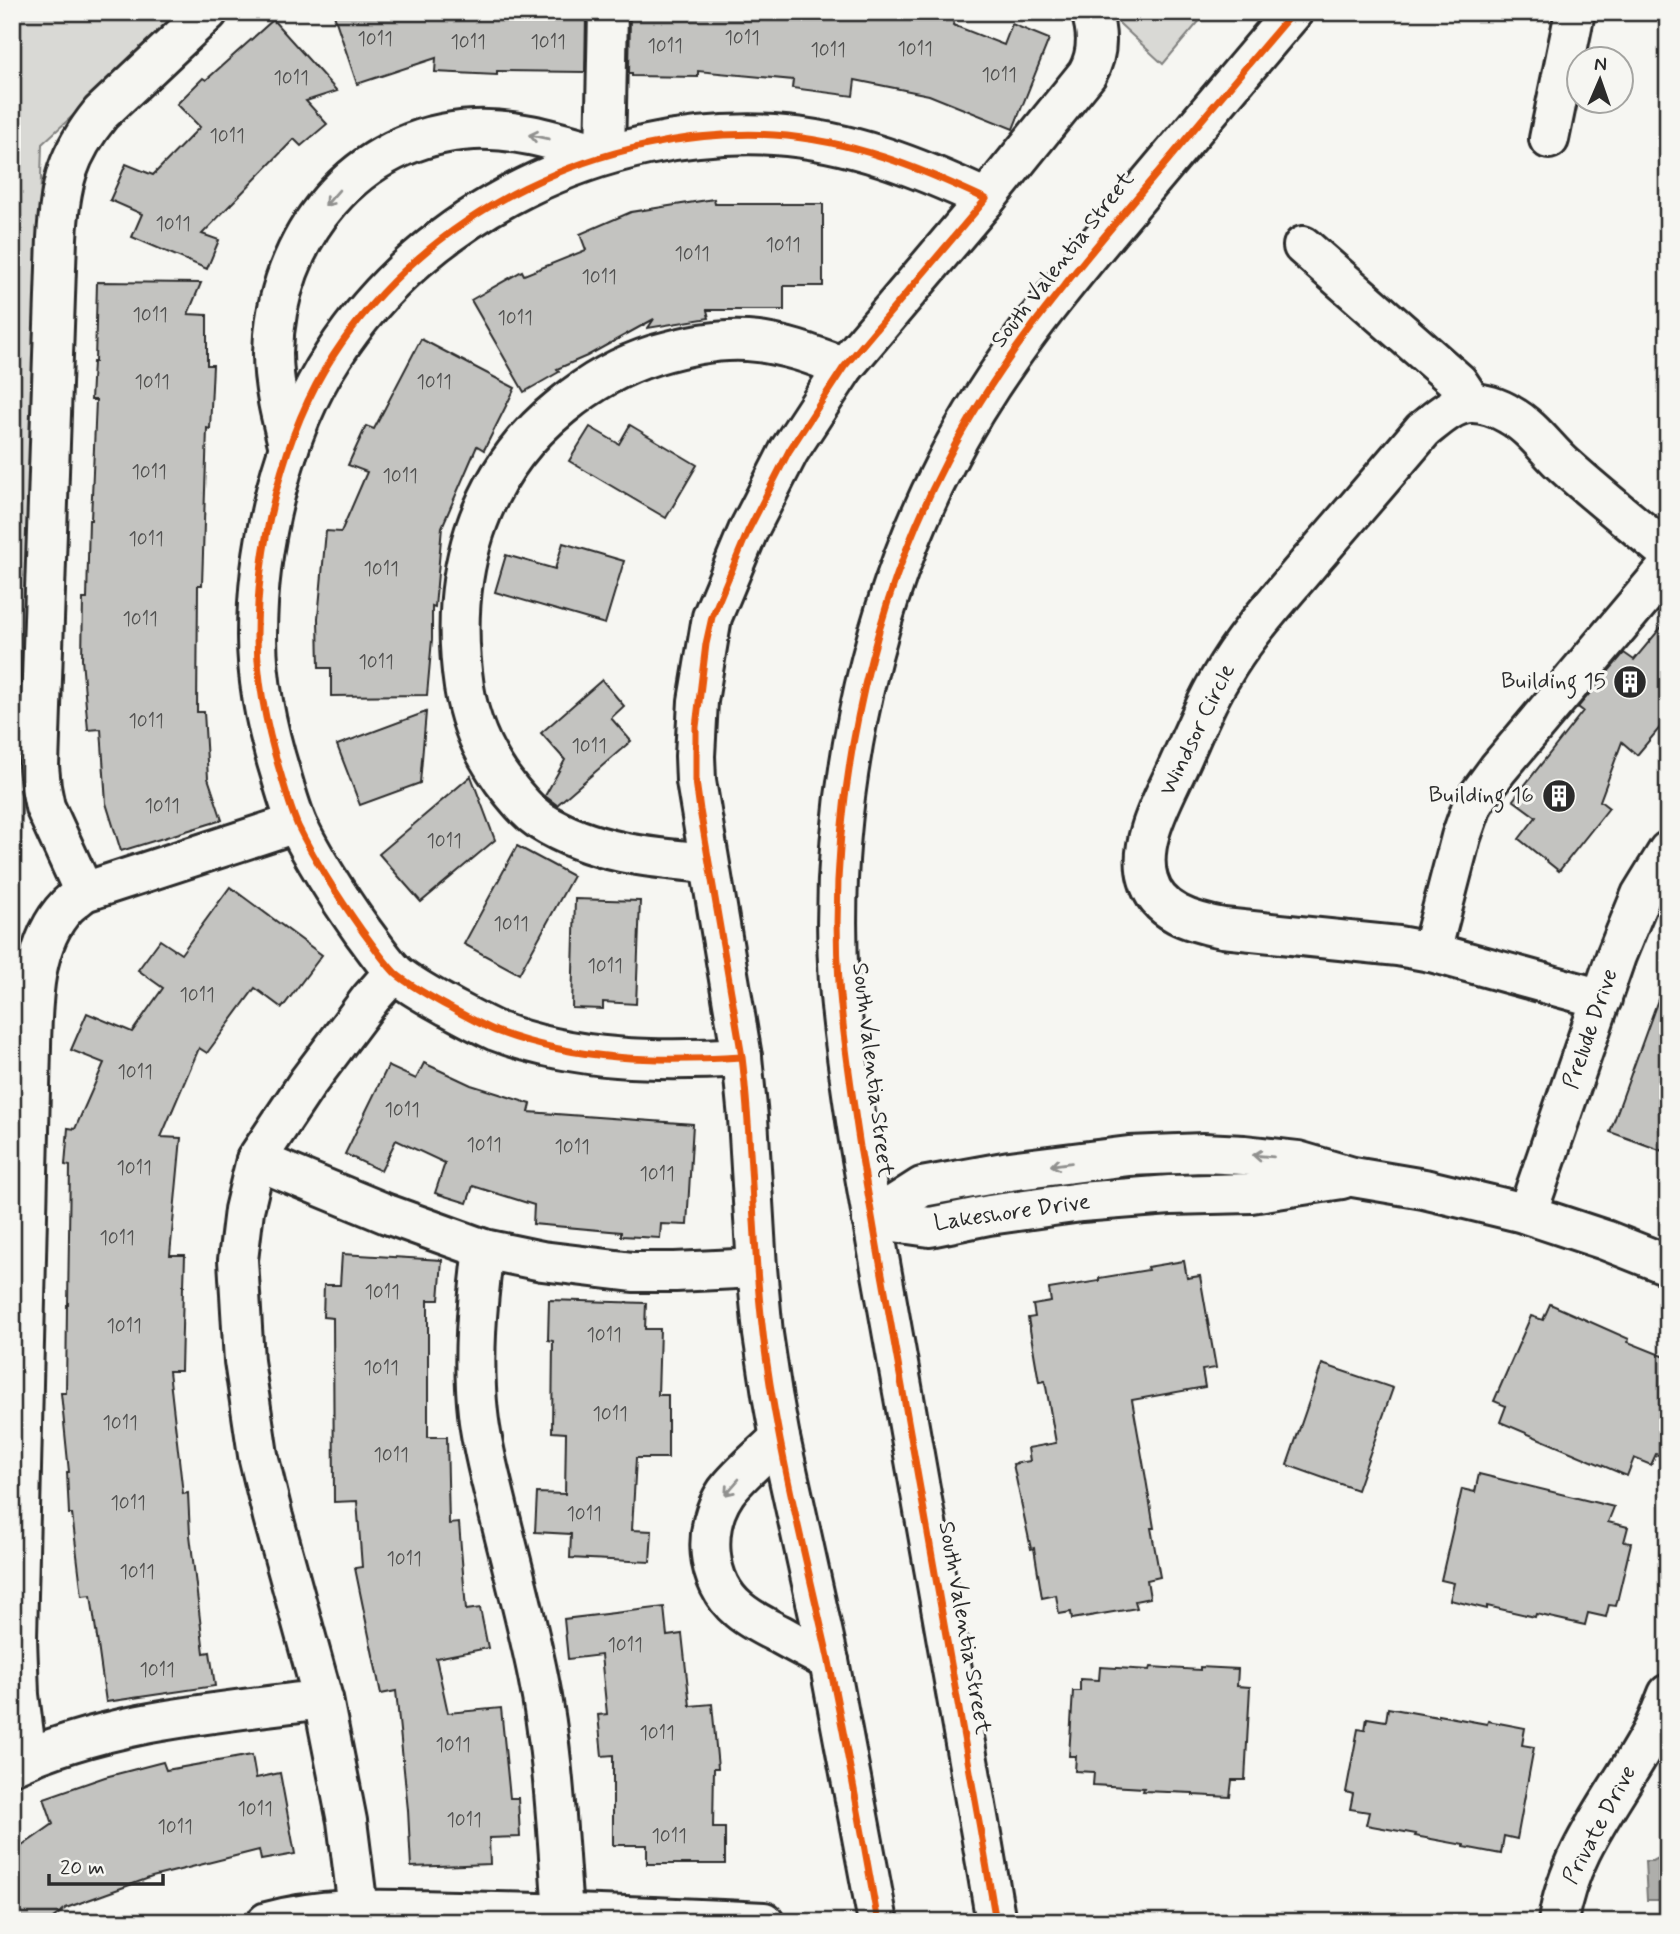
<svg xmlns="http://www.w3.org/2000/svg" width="1680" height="1934" viewBox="0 0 1680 1934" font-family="Mynerve,sans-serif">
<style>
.green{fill:#d9d9d5;stroke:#828280;stroke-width:2}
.water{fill:#aeaeab;stroke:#7a7a78;stroke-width:2}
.building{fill:#c3c3c0;stroke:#2b2b2b;stroke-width:2}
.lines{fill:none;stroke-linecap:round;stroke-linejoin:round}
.minor-casing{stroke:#2b2b2b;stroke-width:44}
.minor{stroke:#f6f6f2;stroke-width:38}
.cycleway-casing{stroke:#f6f6f2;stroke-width:11}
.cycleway{stroke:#e8590c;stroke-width:7}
.oneway{stroke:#90908e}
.labels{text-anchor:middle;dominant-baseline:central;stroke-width:6;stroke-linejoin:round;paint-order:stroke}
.number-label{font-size:19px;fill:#515150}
.street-label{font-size:23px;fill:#2b2b2b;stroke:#f6f6f2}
.poi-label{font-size:23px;fill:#2b2b2b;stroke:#f6f6f2;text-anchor:end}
</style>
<rect width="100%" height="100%" fill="#f6f6f2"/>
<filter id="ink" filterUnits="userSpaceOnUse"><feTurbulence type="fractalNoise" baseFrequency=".0143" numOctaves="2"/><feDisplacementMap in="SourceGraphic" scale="14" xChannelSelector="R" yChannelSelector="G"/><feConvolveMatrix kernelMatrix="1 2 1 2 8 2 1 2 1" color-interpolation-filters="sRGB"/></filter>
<g filter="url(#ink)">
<g class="green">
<path d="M 12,12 L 186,12 L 42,144 L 12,1139 Z"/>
<path d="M 1107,12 L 1207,12 L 1163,64 Z"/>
</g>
<path class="water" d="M 1668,1853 L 1668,1900 L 1647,1900 L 1645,1861 L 1653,1861 Z"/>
<g class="building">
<path d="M 333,12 L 581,12 L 581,15 L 586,15 L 585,72 L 497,71 L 497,75 L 435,72 L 436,58 L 357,84 Z"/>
<path d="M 659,12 L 956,12 L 953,25 L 1004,45 L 1012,24 L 1049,39 L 1013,129 L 929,95 L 855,80 L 853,96 L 792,88 L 793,80 L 698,71 L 698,77 L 632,76 L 632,73 L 629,73 L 630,16 L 659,16 Z"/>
<path d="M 273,20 L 337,91 L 306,101 L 327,124 L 301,146 L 294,139 L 202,234 L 219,240 L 207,269 L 132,237 L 142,214 L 110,200 L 126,164 L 153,175 L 200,127 L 177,104 L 203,78 L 206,80 Z"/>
<path d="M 714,199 L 715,204 L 823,204 L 823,286 L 784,286 L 784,310 L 707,310 L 709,318 L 648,328 L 654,319 L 587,356 L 557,369 L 559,372 L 524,392 L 471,300 L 522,271 L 524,275 L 586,250 L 580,234 L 631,212 Z"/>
<path d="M 97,282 L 201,283 L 188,314 L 207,315 L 207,365 L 213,365 L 210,429 L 207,428 L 202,585 L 198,585 L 197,712 L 204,712 L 208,778 L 222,820 L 121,851 L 106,803 L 101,729 L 88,730 L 82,659 L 83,599 L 87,599 L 89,520 L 91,520 L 96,400 L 91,400 L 93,362 L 95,362 Z"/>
<path d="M 421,339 L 515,388 L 484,450 L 477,446 L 442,527 L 435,607 L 432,606 L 432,639 L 427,695 L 331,696 L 331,668 L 319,668 L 318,618 L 326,531 L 341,532 L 367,472 L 348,465 L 366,426 L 374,429 Z"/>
<path d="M 630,425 L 697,465 L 666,518 L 569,461 L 590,427 L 619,444 Z"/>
<path d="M 563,543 L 624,561 L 605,624 L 495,592 L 506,555 L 555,569 Z"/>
<path d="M 1668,619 L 1668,718 L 1637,755 L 1622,742 L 1600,801 L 1609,808 L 1559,871 L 1519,839 L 1536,817 L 1513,800 L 1583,711 L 1578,707 L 1624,653 L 1634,660 Z"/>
<path d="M 602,680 L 624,706 L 611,718 L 631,741 L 557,805 L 545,796 L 565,760 L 541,733 Z"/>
<path d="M 426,712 L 420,783 L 360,805 L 337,745 Z"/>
<path d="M 471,776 L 495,840 L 421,902 L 379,854 Z"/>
<path d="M 517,846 L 573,876 L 519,974 L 464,944 Z"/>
<path d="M 230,887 L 322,955 L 282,1008 L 255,988 L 207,1053 L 199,1048 L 161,1137 L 181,1138 L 170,1255 L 185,1255 L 184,1286 L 183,1286 L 181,1371 L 169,1371 L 183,1494 L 188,1493 L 190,1535 L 204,1653 L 210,1652 L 215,1686 L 106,1702 L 91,1595 L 82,1596 L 72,1514 L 69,1514 L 67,1472 L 69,1472 L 61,1393 L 66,1393 L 67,1305 L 68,1305 L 70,1166 L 65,1165 L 68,1128 L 75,1129 L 104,1063 L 71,1050 L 87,1013 L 132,1032 L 163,988 L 138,970 L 160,940 L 181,954 Z"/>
<path d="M 575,899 L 640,901 L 636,1004 L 603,1002 L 603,1009 L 572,1008 Z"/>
<path d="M 1664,983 L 1668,984 L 1668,1153 L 1610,1132 Z"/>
<path d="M 424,1063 L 471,1085 L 531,1104 L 529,1112 L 693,1124 L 687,1225 L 661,1224 L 660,1238 L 621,1236 L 621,1232 L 533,1224 L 534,1205 L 473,1186 L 467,1203 L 435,1193 L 445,1163 L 396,1140 L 381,1171 L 345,1154 L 388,1066 L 416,1079 Z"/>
<path d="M 342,1254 L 442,1260 L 439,1300 L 428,1300 L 428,1437 L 447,1437 L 449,1524 L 459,1523 L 466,1610 L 480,1608 L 488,1648 L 436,1658 L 448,1713 L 501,1708 L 510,1798 L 518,1798 L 520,1837 L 489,1838 L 490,1864 L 411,1867 L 408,1810 L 396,1691 L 381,1694 L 355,1568 L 362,1567 L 357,1501 L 334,1502 L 333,1318 L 323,1317 L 324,1285 L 340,1285 Z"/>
<path d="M 1184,1261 L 1187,1278 L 1200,1276 L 1216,1368 L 1202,1370 L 1205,1387 L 1132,1400 L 1146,1479 L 1154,1528 L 1151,1528 L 1160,1577 L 1147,1580 L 1150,1598 L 1135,1601 L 1137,1608 L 1072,1619 L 1071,1612 L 1059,1614 L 1056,1595 L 1042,1598 L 1034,1548 L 1031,1549 L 1013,1464 L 1030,1461 L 1028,1448 L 1056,1443 L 1045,1381 L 1039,1382 L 1028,1318 L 1035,1317 L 1033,1305 L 1051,1302 L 1049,1289 L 1099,1281 L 1099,1278 L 1148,1270 L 1147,1267 Z"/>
<path d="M 549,1300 L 646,1303 L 645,1329 L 660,1329 L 658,1395 L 668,1395 L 668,1458 L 636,1458 L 632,1530 L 652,1531 L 650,1562 L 570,1558 L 571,1534 L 535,1532 L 537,1493 L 565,1494 L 566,1433 L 552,1432 L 553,1341 L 548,1340 Z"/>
<path d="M 1550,1304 L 1629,1339 L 1628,1342 L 1668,1358 L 1668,1459 L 1656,1454 L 1651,1465 L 1634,1458 L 1627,1476 L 1500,1422 L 1506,1406 L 1494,1401 L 1531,1316 L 1543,1320 Z"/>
<path d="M 1322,1364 L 1393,1388 L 1357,1490 L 1287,1465 Z"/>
<path d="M 1479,1474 L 1614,1507 L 1608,1522 L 1628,1527 L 1624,1542 L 1631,1543 L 1616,1606 L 1609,1605 L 1606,1617 L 1588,1613 L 1585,1625 L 1536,1614 L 1535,1617 L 1487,1606 L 1487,1609 L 1450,1600 L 1454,1583 L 1441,1580 L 1462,1489 L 1475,1492 Z"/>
<path d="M 664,1607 L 667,1636 L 682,1634 L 690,1706 L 712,1704 L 718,1768 L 714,1768 L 713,1828 L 725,1828 L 725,1864 L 647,1864 L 647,1845 L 613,1845 L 613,1755 L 602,1756 L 598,1715 L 607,1714 L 601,1655 L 568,1659 L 564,1619 Z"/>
<path d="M 1100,1667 L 1150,1670 L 1151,1667 L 1200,1670 L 1200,1667 L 1238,1669 L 1237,1686 L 1250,1687 L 1245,1780 L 1232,1780 L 1230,1797 L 1193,1795 L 1193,1793 L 1143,1791 L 1144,1788 L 1093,1785 L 1094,1772 L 1075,1771 L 1076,1756 L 1069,1756 L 1073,1691 L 1080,1691 L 1080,1679 L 1099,1680 Z"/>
<path d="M 1388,1708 L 1438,1717 L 1438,1715 L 1487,1724 L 1488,1721 L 1525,1728 L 1522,1745 L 1534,1747 L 1517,1839 L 1504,1836 L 1501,1854 L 1464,1847 L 1464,1845 L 1415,1836 L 1416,1834 L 1366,1825 L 1369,1812 L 1350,1809 L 1353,1794 L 1346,1792 L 1358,1729 L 1365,1730 L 1367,1718 L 1386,1721 Z"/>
<path d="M 252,1755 L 256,1778 L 280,1773 L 295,1854 L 261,1860 L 259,1850 L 152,1877 L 66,1908 L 48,1922 L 12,1922 L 12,1853 L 53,1824 L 44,1798 L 105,1777 L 163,1762 L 166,1770 Z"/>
</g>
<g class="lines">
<g class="minor-casing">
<g id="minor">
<path d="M 1549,139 L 1575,12"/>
<path d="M 1303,246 L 1458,382 L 1466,394 L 1469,403"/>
<path d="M 289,448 C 281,417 273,386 273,353 C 275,239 356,135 474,130 C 519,128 562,143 605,155 L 608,12"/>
<path d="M 709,863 C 650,858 592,853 541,821 C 529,813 520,802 511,791 C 486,760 470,726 464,687 C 448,579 475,476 562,406 C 590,383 619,366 654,355 C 684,346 716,339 747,341 C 781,343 813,355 844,367"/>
<path d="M 84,892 L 45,807 L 41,787 L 39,766 L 57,238 C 60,184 67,155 101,113 L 208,12"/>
<path d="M 1431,952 L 1461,837 L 1473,803 L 1498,769 L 1668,567"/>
<path d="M 1602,999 L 1431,952 L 1398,946 L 1223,928 C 1192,922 1157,913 1148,879 C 1138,844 1161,803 1175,773 C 1190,742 1203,706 1221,677 C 1245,635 1278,600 1309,563 C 1347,519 1385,475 1423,430 C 1437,419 1451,405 1469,403 C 1482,402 1499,408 1510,415 C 1532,427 1547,450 1565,466 C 1598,496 1634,524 1668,553"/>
<path d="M 742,1057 C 659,1062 575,1061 496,1031 C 480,1024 464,1015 449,1007 C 431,997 412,987 396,974 C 384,962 373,945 363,932 C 339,898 316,863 298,826 C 291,810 286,792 281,775 C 267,730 257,683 257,636 C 257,545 283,432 333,356 C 426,211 603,126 774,135 C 850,140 918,167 986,199"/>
<path d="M 256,1160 L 387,1214 L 484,1249 L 542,1261 L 633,1272 L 675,1272 L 757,1268"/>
<path d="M 1527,1214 L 1616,956 L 1641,895 L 1668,851"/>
<path d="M 872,1219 L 922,1187 L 1010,1171 L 1129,1156 L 1203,1153 L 1244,1155 L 1298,1161 L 1353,1177 L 1424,1189 L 1520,1212 L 1605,1240 L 1668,1265"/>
<path d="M 872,1219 L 930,1227 L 989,1215 L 1081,1202 L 1170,1195 L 1251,1193 L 1342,1179"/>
<path d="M 484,1249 C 477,1304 472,1358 478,1413 C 481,1443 489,1472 496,1501 C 510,1559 526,1617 538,1676 C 554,1754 557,1834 563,1913 L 559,1922"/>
<path d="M 780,1438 C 764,1454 739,1474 726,1492 C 702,1527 705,1582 739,1610 C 752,1621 767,1628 781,1635 C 797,1644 813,1652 829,1661"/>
<path d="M 27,1758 L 19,1695 L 17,1638 L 31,1046 C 32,1001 33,941 67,906 C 72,901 78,897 84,892 L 296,823"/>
<path d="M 12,1765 C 109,1720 219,1713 323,1699"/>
<path d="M 358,1909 L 347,1821 L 323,1699 L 273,1517 L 258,1455 L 244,1361 L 238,1260 L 244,1210 L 256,1160 L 308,1082 L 371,998 L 394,972"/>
<path d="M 267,1922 C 328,1905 395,1910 457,1911 C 560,1913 662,1917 764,1922"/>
<path d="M 878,1922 L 829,1661 L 780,1438 L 772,1394 L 763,1334 L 757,1268 L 748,1118 L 742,1057 L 696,781 L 695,756 L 698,701 L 712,617 L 748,531 L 789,451 L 844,367 L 986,199 L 1087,74 C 1098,55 1098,33 1091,12"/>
<path d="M 996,1922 C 966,1745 935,1568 903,1392 C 888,1310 874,1229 860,1147 C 852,1093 843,1038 839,983 C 828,811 866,615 946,462 C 995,366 1064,284 1133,202 C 1186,139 1239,75 1293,12"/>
<path d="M 1558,1922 C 1568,1850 1620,1792 1653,1729 C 1659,1718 1663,1706 1668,1694"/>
</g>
</g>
<use href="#minor" class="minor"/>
<g class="cycleway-casing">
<g id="cycleway">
<path d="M 742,1057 C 659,1062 575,1061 496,1031 C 480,1024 464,1015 449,1007 C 431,997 412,987 396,974 C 384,962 373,945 363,932 C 339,898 316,863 298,826 C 291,810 286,792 281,775 C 267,730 257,683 257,636 C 257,545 283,432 333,356 C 426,211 603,126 774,135 C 850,140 918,167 986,199 L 844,367 L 789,451 L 748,531 L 712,617 L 706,644 L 696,727 L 696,781 L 700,810 L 742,1057 C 754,1157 752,1258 766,1357 C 780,1458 806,1558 828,1657 C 847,1745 862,1834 878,1922"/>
<path d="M 996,1922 C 966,1745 935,1568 903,1392 C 888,1310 874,1229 860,1147 C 852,1093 843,1038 839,983 C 828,811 866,615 946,462 C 995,366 1064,284 1133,202 C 1186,139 1239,75 1293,12"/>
</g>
</g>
<use href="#cycleway" class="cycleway"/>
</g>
<defs><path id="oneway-shaft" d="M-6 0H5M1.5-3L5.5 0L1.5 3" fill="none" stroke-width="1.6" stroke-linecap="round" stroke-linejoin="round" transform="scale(1.75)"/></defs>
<g class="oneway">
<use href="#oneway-shaft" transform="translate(539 137) rotate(-168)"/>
<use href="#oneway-shaft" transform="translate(332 198) rotate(131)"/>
<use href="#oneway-shaft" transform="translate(1263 1156) rotate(-175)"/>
<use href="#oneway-shaft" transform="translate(1061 1164) rotate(173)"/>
<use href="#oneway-shaft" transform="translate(732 1487) rotate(131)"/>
</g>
</g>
<defs>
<g id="building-disc" transform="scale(1.75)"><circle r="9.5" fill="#2b2b2b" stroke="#f6f6f2"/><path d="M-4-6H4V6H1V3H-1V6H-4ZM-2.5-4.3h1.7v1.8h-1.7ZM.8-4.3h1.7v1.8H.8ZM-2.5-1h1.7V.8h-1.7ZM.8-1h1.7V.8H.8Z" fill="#fff"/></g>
</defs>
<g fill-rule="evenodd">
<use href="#building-disc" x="1630" y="682"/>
<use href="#building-disc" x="1559" y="796"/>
</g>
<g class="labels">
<g class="number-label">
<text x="742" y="38">1011</text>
<text x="375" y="39">1011</text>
<text x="468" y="42">1011</text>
<text x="548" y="42">1011</text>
<text x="665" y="46">1011</text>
<text x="915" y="49">1011</text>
<text x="828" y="50">1011</text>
<text x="999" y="75">1011</text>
<text x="291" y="78">1011</text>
<text x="227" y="136">1011</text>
<text x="173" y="224">1011</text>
<text x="783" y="245">1011</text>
<text x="692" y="254">1011</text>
<text x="599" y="277">1011</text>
<text x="150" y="315">1011</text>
<text x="515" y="318">1011</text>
<text x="152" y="382">1011</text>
<text x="434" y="382">1011</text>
<text x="149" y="472">1011</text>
<text x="400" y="476">1011</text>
<text x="146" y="539">1011</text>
<text x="381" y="569">1011</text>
<text x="140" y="619">1011</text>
<text x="376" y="662">1011</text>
<text x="146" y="721">1011</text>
<text x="589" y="746">1011</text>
<text x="162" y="806">1011</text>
<text x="444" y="841">1011</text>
<text x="511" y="924">1011</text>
<text x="605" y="966">1011</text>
<text x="197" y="995">1011</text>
<text x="135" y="1072">1011</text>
<text x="402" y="1110">1011</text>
<text x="484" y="1145">1011</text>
<text x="572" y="1147">1011</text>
<text x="134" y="1168">1011</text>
<text x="657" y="1174">1011</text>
<text x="117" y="1238">1011</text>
<text x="382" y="1292">1011</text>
<text x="124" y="1326">1011</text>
<text x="604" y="1335">1011</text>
<text x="381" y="1368">1011</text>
<text x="610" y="1414">1011</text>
<text x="120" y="1423">1011</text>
<text x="391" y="1455">1011</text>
<text x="128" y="1503">1011</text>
<text x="584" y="1514">1011</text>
<text x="404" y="1559">1011</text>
<text x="137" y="1572">1011</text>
<text x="625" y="1645">1011</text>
<text x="157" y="1670">1011</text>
<text x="657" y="1733">1011</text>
<text x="453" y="1745">1011</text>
<text x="255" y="1809">1011</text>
<text x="464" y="1820">1011</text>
<text x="175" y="1827">1011</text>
<text x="669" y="1836">1011</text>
</g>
<g class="street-label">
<text transform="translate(1063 260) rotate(-52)">South Valentia Street</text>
<text transform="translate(1198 730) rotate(-64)">Windsor Circle</text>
<text transform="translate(1591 1029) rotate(-71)">Prelude Drive</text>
<text transform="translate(872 1070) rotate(83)">South Valentia Street</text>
<text transform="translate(1012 1213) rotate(-8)">Lakeshore Drive</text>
<text transform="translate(964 1628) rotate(80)">South Valentia Street</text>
<text transform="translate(1600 1825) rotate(-62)">Private Drive</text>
</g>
<g class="poi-label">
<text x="1606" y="682">Building 15</text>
<text x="1534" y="796">Building 16</text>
</g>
</g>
<rect width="1680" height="1934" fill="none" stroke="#f6f6f2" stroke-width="42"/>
<rect x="21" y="21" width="1638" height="1892" fill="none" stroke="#2b2b2b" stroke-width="2.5" filter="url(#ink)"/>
<g transform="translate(1600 80) rotate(2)"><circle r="33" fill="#f6f6f2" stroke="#a5a5a2" stroke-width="2"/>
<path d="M0-5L12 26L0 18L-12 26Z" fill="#2b2b2b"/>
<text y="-10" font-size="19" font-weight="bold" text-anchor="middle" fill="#2b2b2b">N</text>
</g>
<path d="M49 1874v10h114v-10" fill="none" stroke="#2b2b2b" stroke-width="3.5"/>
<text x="60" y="1874" font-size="21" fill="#2b2b2b" stroke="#f6f6f2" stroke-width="5" paint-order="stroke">20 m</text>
</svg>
